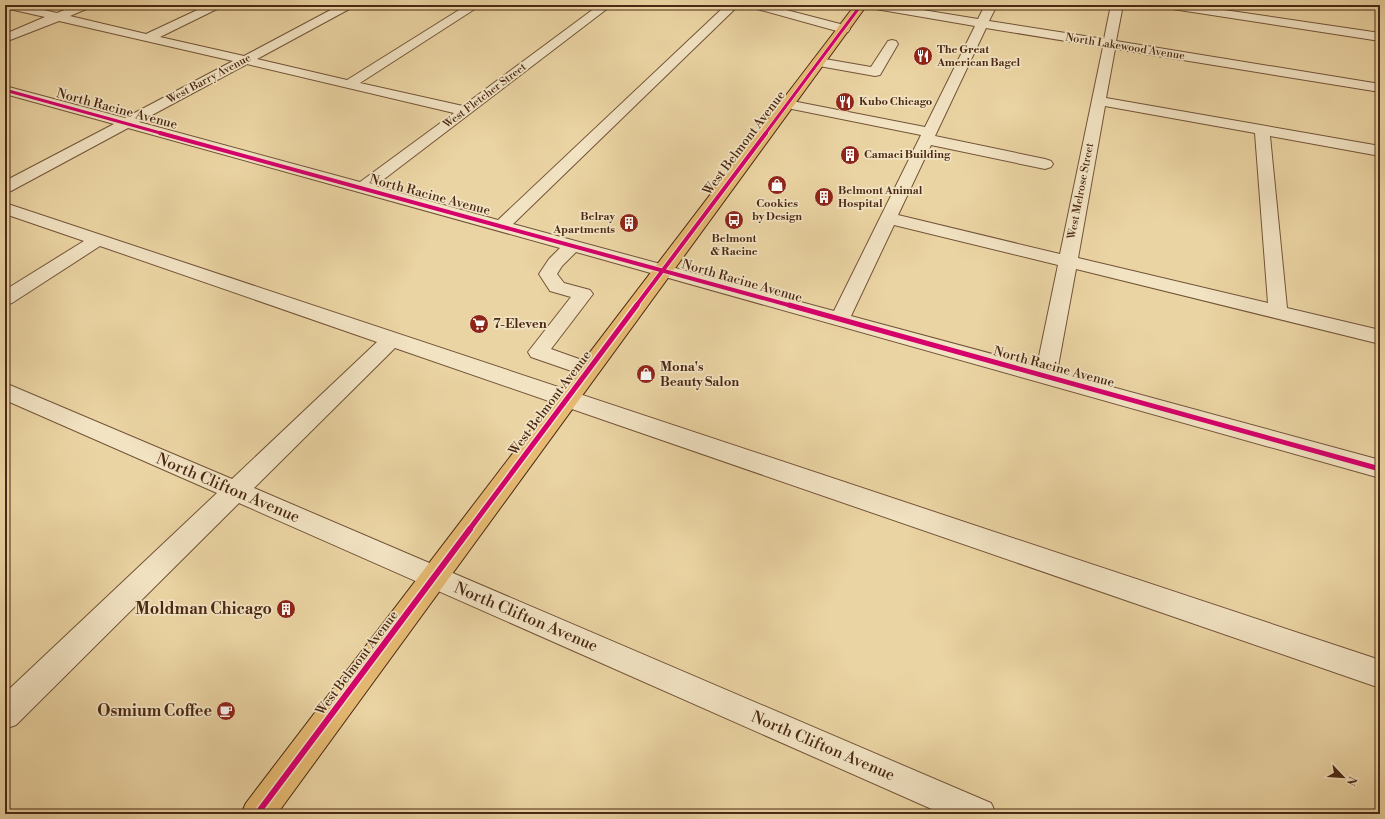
<svg xmlns="http://www.w3.org/2000/svg" width="1385" height="819" viewBox="0 0 1385 819" font-family="'Libre Bodoni',serif">
<style>
.lines{fill:none;stroke-linecap:round;stroke-linejoin:round}
.minor-casing{stroke:#725438;stroke-width:2}
.major-casing{stroke:#4a2914;stroke-width:2}
.minor{fill:#f2e3c3;fill-rule:evenodd}
.major{fill:#e6ba72;fill-rule:evenodd}
.cycleway-far3-casing{stroke:#f2e3c3;stroke-width:4.5}
.cycleway-far2-casing{stroke:#f2e3c3;stroke-width:6}
.cycleway-far1-casing{stroke:#f2e3c3;stroke-width:8}
.cycleway-casing{stroke:#f2e3c3;stroke-width:9}
.cycleway-far3{stroke:#d6006c;stroke-width:3}
.cycleway-far2{stroke:#d6006c;stroke-width:4}
.cycleway-far1{stroke:#d6006c;stroke-width:5}
.cycleway{stroke:#d6006c;stroke-width:6}
.labels{text-anchor:middle;dominant-baseline:central;stroke-width:3.5;stroke-linejoin:round;paint-order:stroke}
.far-street-label{font-size:11px;fill:#4a2914;stroke:#f2e3c3}
.far-poi-label{font-size:11px;font-weight:bold;fill:#4a2914;stroke:#f2e3c3;text-anchor:start}
.street-label{font-size:13px;fill:#4a2914;stroke:#f2e3c3}
.poi-label{font-size:13px;font-weight:bold;fill:#4a2914;stroke:#f2e3c3;text-anchor:start}
.near-street-label{font-size:16px;fill:#4a2914;stroke:#f2e3c3}
.near-poi-label{font-size:16px;font-weight:bold;fill:#4a2914;stroke:#f2e3c3;text-anchor:end}
</style>
<rect width="100%" height="100%" fill="#ebd4a3"/>
<filter id="stains"><feTurbulence type="fractalNoise" baseFrequency=".005" numOctaves="4"/><feColorMatrix values="0 0 0 0 .2 0 0 0 0 .09 0 0 0 0 .02 0 0 0 .5 -.17"/></filter>
<radialGradient id="worn" r=".72"><stop offset=".6" stop-color="#630" stop-opacity="0"/><stop offset="1" stop-color="#630" stop-opacity=".3"/></radialGradient>
<g class="lines">
<g class="minor-casing">
<g id="minor">
<path d="M 5,5 L 22,5 L 57,13 L 77,5 L 93,5 L 91,7 L 70,16 L 146,34 L 208,5 L 223,5 L 221,7 L 160,37 L 244,56 L 340,5 L 355,5 L 353,7 L 257,59 L 347,80 L 467,5 L 481,5 L 360,83 L 463,106 L 599,5 L 612,5 L 375,186 L 498,220 L 726,5 L 739,5 L 513,224 L 834,311 L 921,135 L 787,108 L 782,107 L 780,104 L 782,101 L 787,100 L 925,127 L 975,26 L 870,8 L 866,7 L 864,5 L 892,5 L 978,19 L 985,5 L 997,5 L 989,21 L 1104,39 L 1111,5 L 1123,5 L 1116,41 L 1380,84 L 1380,92 L 1115,49 L 1106,98 L 1380,146 L 1380,156 L 1270,136 L 1287,308 L 1380,330 L 1380,344 L 1076,269 L 1057,372 L 1380,460 L 1380,478 L 576,252 L 562,266 L 557,274 L 564,283 L 590,290 L 593,294 L 551,349 L 596,365 L 599,370 L 596,375 L 589,377 L 531,357 L 528,352 L 571,297 L 550,291 L 539,274 L 549,259 L 560,248 L 128,128 L 11,191 L 5,193 L 5,181 L 114,124 L 5,94 L 5,86 L 125,118 L 233,61 L 59,21 L 5,42 L 5,34 L 45,17 L 5,8 ZM 986,28 L 1103,47 L 1060,254 L 898,215 L 931,145 L 1045,169 L 1051,167 L 1053,164 L 1051,161 L 1045,159 L 935,136 ZM 247,64 L 454,113 L 360,182 L 139,122 ZM 1105,106 L 1255,133 L 1268,303 L 1078,258 ZM 894,225 L 1058,265 L 1037,366 L 851,316 Z"/>
<path d="M 748,5 L 767,5 L 848,26 L 850,29 L 848,32 L 844,33 L 750,7 Z"/>
<path d="M 1160,5 L 1190,5 L 1380,33 L 1380,41 L 1166,8 L 1162,7 Z"/>
<path d="M 892,40 L 896,41 L 898,44 L 880,75 L 875,76 L 819,66 L 814,65 L 812,62 L 814,59 L 819,58 L 871,67 L 888,41 Z"/>
<path d="M 5,203 L 1380,660 L 1380,688 L 395,348 L 254,488 L 991,803 L 996,814 L 943,814 L 239,503 L 16,725 L 5,729 L 5,693 L 217,493 L 5,400 L 5,383 L 232,479 L 377,342 L 100,246 L 12,303 L 5,305 L 5,290 L 84,241 L 5,214 Z"/>
</g>
</g>
<g class="major-casing">
<path id="major" d="M 855,5 L 867,5 L 277,814 L 241,814 L 246,803 Z"/>
</g>
<use href="#minor" class="minor"/>
<use href="#major" class="major"/>
<g class="cycleway-far3-casing">
<g id="cycleway-far3">
<path d="M 5,90 L 164,134"/>
<path d="M 765,134 L 861,5"/>
</g>
</g>
<g class="cycleway-far2-casing">
<g id="cycleway-far2">
<path d="M 160,133 L 792,306"/>
<path d="M 636,306 L 766,133"/>
</g>
</g>
<g class="cycleway-far1-casing">
<g id="cycleway-far1">
<path d="M 789,305 L 1380,469"/>
<path d="M 469,530 L 637,305"/>
</g>
</g>
<g class="cycleway-casing">
<path id="cycleway" d="M 257,814 L 470,529"/>
</g>
<use href="#cycleway-far3" class="cycleway-far3"/>
<use href="#cycleway-far2" class="cycleway-far2"/>
<use href="#cycleway-far1" class="cycleway-far1"/>
<use href="#cycleway" class="cycleway"/>
</g>
<defs>
<g id="restaurant-disc" transform="scale(1)"><circle r="9.5" fill="#8f2418" stroke="#f2e3c3"/><path d="M-5-6h1v4h1v-4h1v4h1v-4h1v5L-1.5 .5V6h-2V.5L-5-1ZM5-6V6H3V1.5H1.5Q1.5-4 5-6Z" fill="#fff"/></g>
<g id="building-disc" transform="scale(1)"><circle r="9.5" fill="#8f2418" stroke="#f2e3c3"/><path d="M-4-6H4V6H1V3H-1V6H-4ZM-2.5-4.3h1.7v1.8h-1.7ZM.8-4.3h1.7v1.8H.8ZM-2.5-1h1.7V.8h-1.7ZM.8-1h1.7V.8H.8Z" fill="#fff"/></g>
<g id="shop-disc" transform="scale(1)"><circle r="9.5" fill="#8f2418" stroke="#f2e3c3"/><path d="M-5-2.5h2.3a2.7 3.5 0 0 1 5.4 0H5L5.5 6h-11ZM-1.5-2.5h3a1.5 2.3 0 0 0-3 0Z" fill="#fff"/></g>
<g id="bus-disc" transform="scale(1)"><circle r="9.5" fill="#8f2418" stroke="#f2e3c3"/><path d="M-5-6H5V4H4V6H2V4H-2V6H-4V4H-5ZM-3.5-4V0h7V-4ZM-3.5 1.2v1.5H-2V1.2ZM2 1.2v1.5H3.5V1.2Z" fill="#fff"/></g>
<g id="supermarket-disc" transform="scale(1)"><circle r="9.5" fill="#8f2418" stroke="#f2e3c3"/><path d="M-6-5.5h2.5l.6 2H6L4.5 2H-2.5L-4.4-4H-6ZM-1.5 3.2a1.3 1.3 0 1 0 .1 0ZM3 3.2a1.3 1.3 0 1 0 .1 0Z" fill="#fff"/></g>
<g id="cafe-disc" transform="scale(1)"><circle r="9.5" fill="#8f2418" stroke="#f2e3c3"/><path d="M-5.5-4.5H6V0H3Q3 3.5 0 3.5H-2.5Q-5.5 3.5-5.5 0ZM3-3.2v2h1.7v-2ZM-6 4.5H4V6H-6Z" fill="#fff"/></g>
</defs>
<g fill-rule="evenodd">
<use href="#restaurant-disc" x="923" y="56"/>
<use href="#restaurant-disc" x="845" y="102"/>
<use href="#building-disc" x="850" y="155"/>
<use href="#shop-disc" x="777" y="185"/>
<use href="#building-disc" x="824" y="197"/>
<use href="#bus-disc" x="734" y="220"/>
<use href="#building-disc" x="629" y="223"/>
<use href="#supermarket-disc" x="479" y="324"/>
<use href="#shop-disc" x="646" y="374"/>
<use href="#building-disc" x="286" y="609"/>
<use href="#cafe-disc" x="226" y="711"/>
</g>
<g class="labels">
<g class="far-street-label">
<text transform="translate(1125 47) rotate(9)">North Lakewood Avenue</text>
<text transform="translate(209 79) rotate(-28)">West Barry Avenue</text>
<text transform="translate(485 96) rotate(-37)">West Fletcher Street</text>
<text transform="translate(1081 191) rotate(-79)">West Melrose Street</text>
</g>
<g class="far-poi-label">
<text x="937" y="50">The Great<tspan x="937" dy="13">American Bagel</tspan></text>
<text x="859" y="102">Kubo Chicago</text>
<text x="864" y="155">Camaci Building</text>
<text x="838" y="191">Belmont Animal<tspan x="838" dy="13">Hospital</tspan></text>
<text x="777" y="204" text-anchor="middle">Cookies<tspan x="777" dy="13">by Design</tspan></text>
<text x="615" y="217" text-anchor="end">Belray<tspan x="615" dy="13">Apartments</tspan></text>
<text x="734" y="239" text-anchor="middle">Belmont<tspan x="734" dy="13">&amp; Racine</tspan></text>
</g>
<g class="street-label">
<text transform="translate(117 109) rotate(15)">North Racine Avenue</text>
<text transform="translate(744 143) rotate(-53)">West Belmont Avenue</text>
<text transform="translate(430 195) rotate(15)">North Racine Avenue</text>
<text transform="translate(742 281) rotate(16)">North Racine Avenue</text>
<text transform="translate(1054 367) rotate(15)">North Racine Avenue</text>
<text transform="translate(550 403) rotate(-53)">West Belmont Avenue</text>
<text transform="translate(357 663) rotate(-53)">West Belmont Avenue</text>
</g>
<g class="poi-label">
<text x="493" y="324">7-Eleven</text>
<text x="660" y="367">Mona's<tspan x="660" dy="15">Beauty Salon</tspan></text>
</g>
<g class="near-street-label">
<text transform="translate(228 488) rotate(23)">North Clifton Avenue</text>
<text transform="translate(526 617) rotate(23)">North Clifton Avenue</text>
<text transform="translate(823 746) rotate(23)">North Clifton Avenue</text>
</g>
<g class="near-poi-label">
<text x="272" y="609">Moldman Chicago</text>
<text x="212" y="711">Osmium Coffee</text>
</g>
</g>
<rect width="1385" height="819" fill="none" stroke="#ebd4a3" stroke-width="20"/>
<rect x="6" y="6" width="1373" height="807" fill="none" stroke="#4a2914" stroke-width="2"/>
<rect x="10" y="10" width="1365" height="799" fill="none" stroke="#4a2914"/>
<g transform="translate(1343 777) rotate(115)" stroke="#f2e3c3" stroke-width="3" paint-order="stroke">
<path d="M0-3L7 15L0 10L-7 15Z" fill="#4a2914"/>
<text y="-6" font-size="11" font-weight="bold" text-anchor="middle" fill="#4a2914">N</text>
</g>
<rect width="100%" height="100%" filter="url(#stains)"/>
<rect width="100%" height="100%" fill="url(#worn)"/>
</svg>
